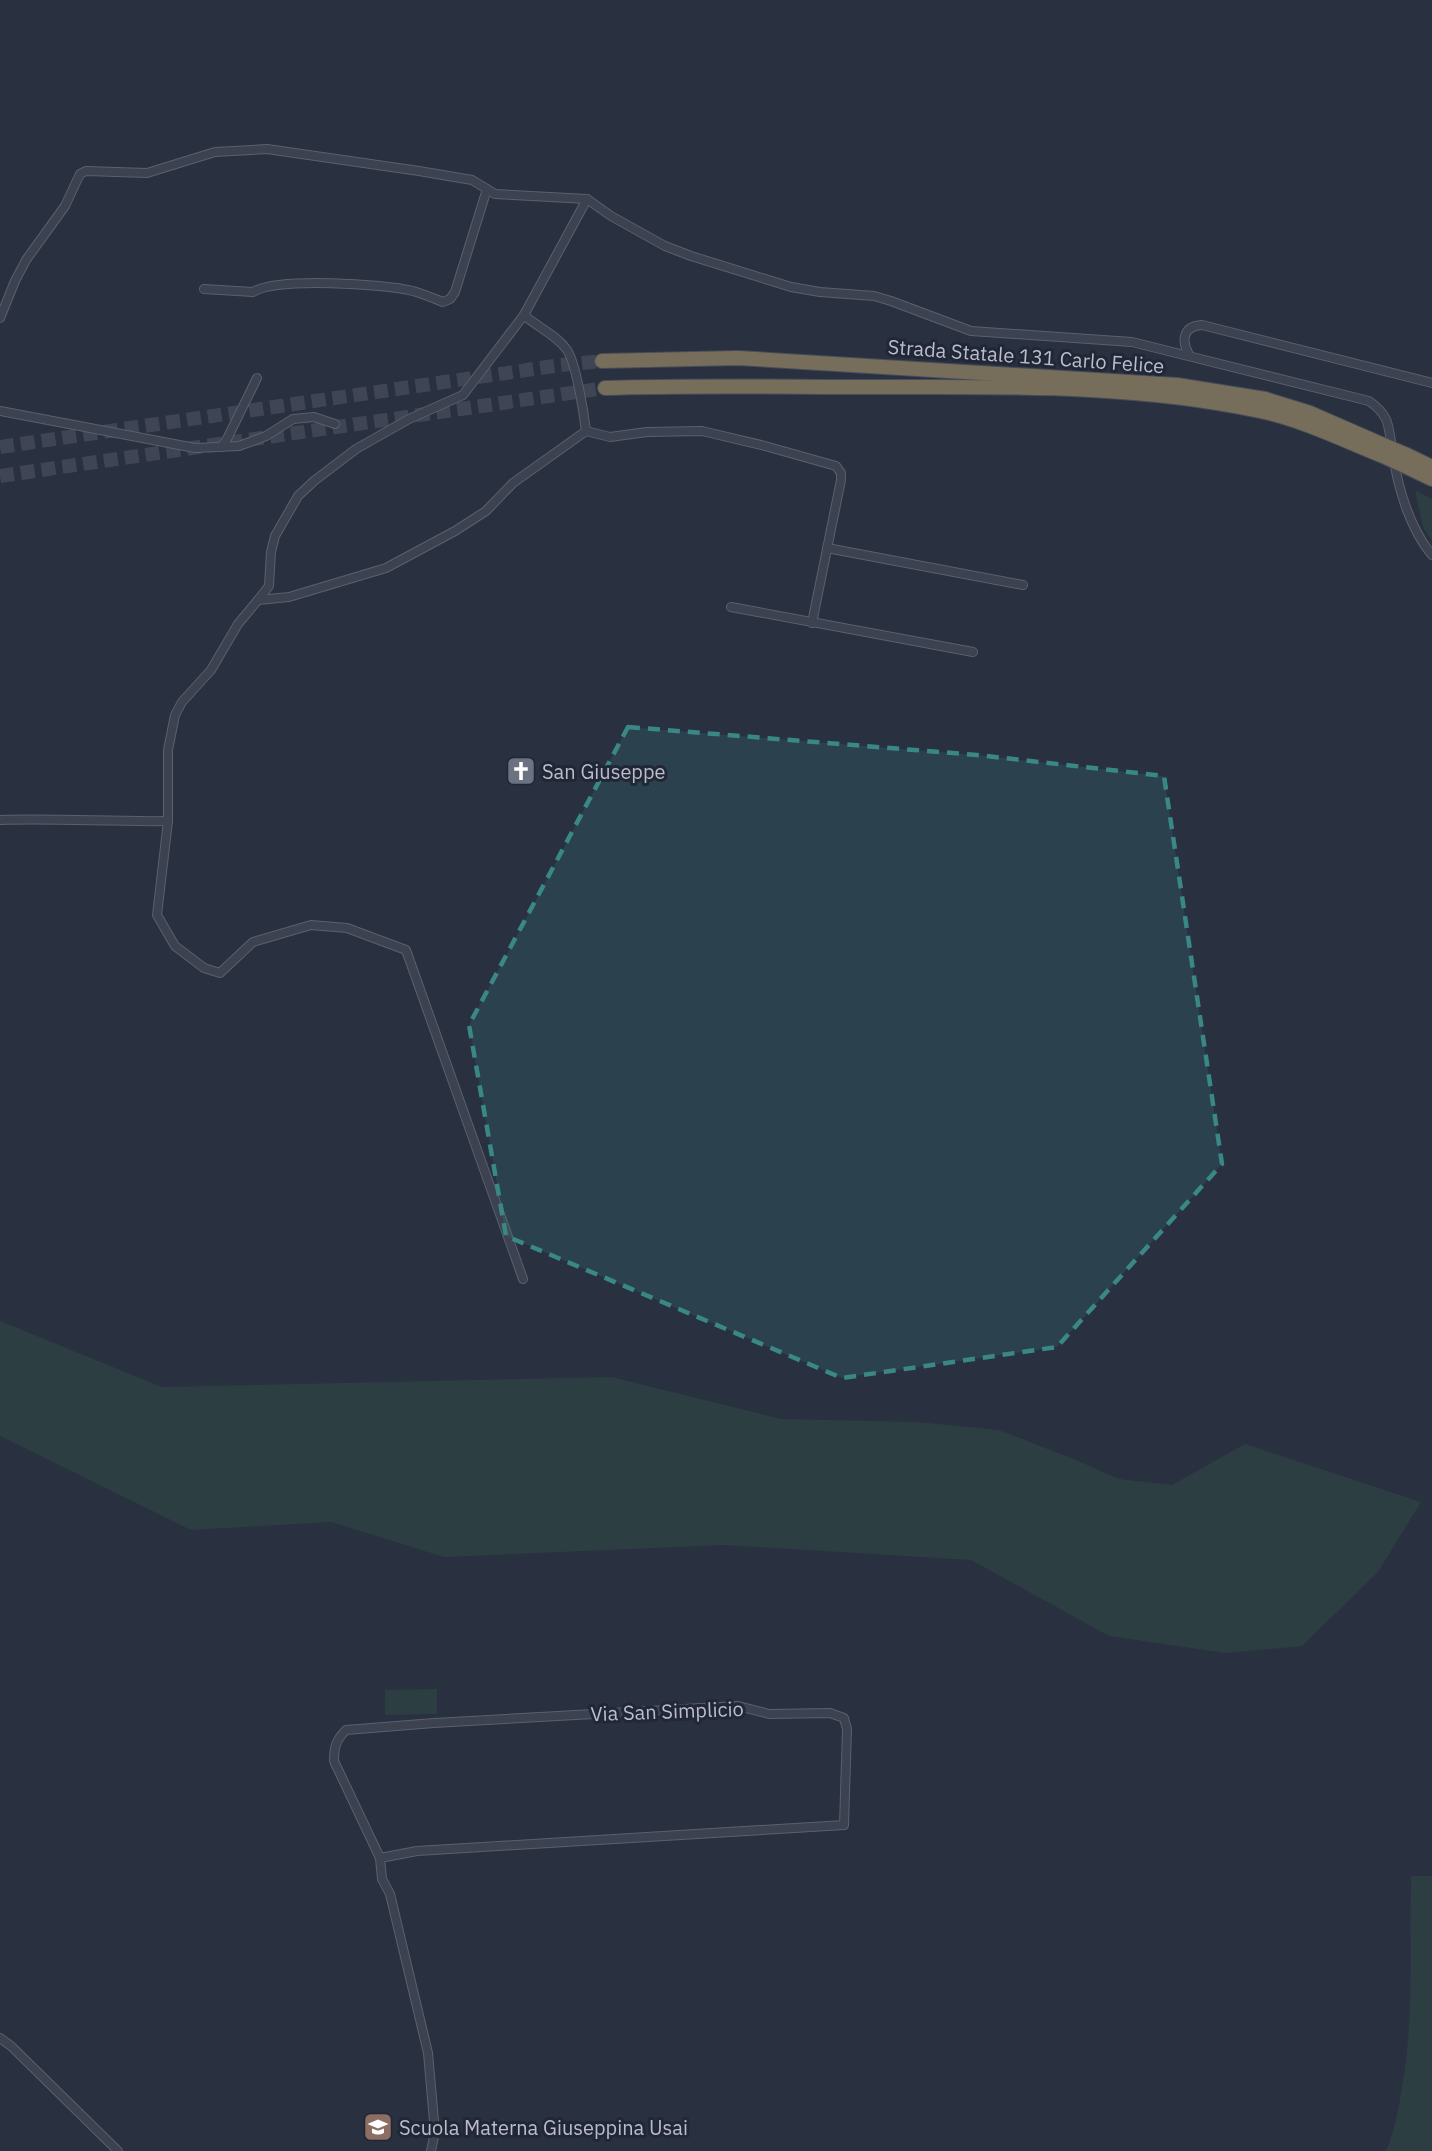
<svg xmlns="http://www.w3.org/2000/svg" width="1432" height="2151" viewBox="0 0 1432 2151" font-family="'IBM Plex Sans',sans-serif">
<style>
.green{fill:#2c3e42}
.lines{fill:none;stroke-linecap:round;stroke-linejoin:round}
.highway-tunnel{stroke:#3f4555;stroke-width:14;stroke-dasharray:14 7;stroke-linecap:butt}
.street-casing{stroke:#5b606e;stroke-width:10}
.highway-casing{stroke:#474d5b;stroke-width:16}
.street{stroke:#3d4250;stroke-width:8}
.highway{stroke:#766e5a;stroke-width:14}
.highway-bridge-casing{stroke:#474d5b;stroke-width:16;stroke-linecap:butt}
.highway-bridge{stroke:#766e5a;stroke-width:14}
.marked{fill:#3a8885;fill-opacity:0.2;stroke:#3a8885;stroke-width:4.5;stroke-dasharray:12 8;stroke-linejoin:round}
.labels{text-anchor:middle;dominant-baseline:central;stroke-width:6;stroke-linejoin:round;paint-order:stroke}
.street-label{font-size:20px;fill:#babeca;stroke:#212736}
.poi-label{font-size:20px;fill:#babeca;stroke:#212736;text-anchor:start}
</style>
<rect width="100%" height="100%" fill="#293040"/>
<g class="green">
<path d="M 1415,490 L 1432,499 L 1432,541 L 1423,527 Z"/>
<path d="M 0,1321 L 162,1387 L 612,1377 L 781,1419 L 917,1422 L 999,1430 L 1076,1460 L 1119,1479 L 1172,1485 L 1245,1444 L 1421,1502 L 1378,1572 L 1302,1646 L 1225,1653 L 1109,1636 L 971,1560 L 723,1545 L 444,1557 L 331,1522 L 191,1530 L 0,1436 Z"/>
<path d="M 437,1689 L 437,1714 L 385,1715 L 385,1690 Z"/>
<path d="M 1411,1876 L 1432,1876 L 1432,2151 L 1386,2151 C 1394,2132 1398,2113 1401,2093 C 1415,2019 1409,1950 1411,1876 Z"/>
</g>
<g class="lines">
<g class="highway-tunnel">
<path d="M 0,447 L 561,365 L 602,361"/>
<path d="M 0,476 L 605,388"/>
</g>
<g class="street-casing">
<g id="street">
<path d="M 587,199 L 611,216 L 665,246 L 691,256 L 791,287 L 820,292 L 874,296 L 891,301 L 971,331 L 1132,342 L 1369,401 C 1390,416 1388,425 1392,448"/>
<path d="M 204,289 L 253,292 C 278,277 383,284 413,291 C 423,294 433,298 443,302 L 450,299 L 455,292 L 487,189"/>
<path d="M 0,318 L 15,281 L 26,260 L 65,206 L 80,174 L 86,171 L 147,173 L 215,152 L 267,149 L 419,171 L 472,180 L 495,194 L 587,199"/>
<path d="M 1190,356 C 1181,342 1182,326 1202,325 L 1432,383"/>
<path d="M 0,411 L 195,448 L 239,446 L 266,436 L 293,419 L 314,417 L 335,424"/>
<path d="M 586,431 L 610,437 L 647,432 L 702,431 L 765,446 L 836,466 L 841,473 L 841,480 L 812,623"/>
<path d="M 221,447 L 227,439 L 257,378"/>
<path d="M 1394,460 C 1399,492 1411,530 1432,555"/>
<path d="M 827,548 L 1023,585"/>
<path d="M 258,600 L 269,586 L 271,552 L 275,536 L 298,496 L 314,481 L 356,449 L 409,419 L 463,395 L 524,315 L 587,199"/>
<path d="M 731,607 L 973,652"/>
<path d="M 0,820 C 56,818 112,822 168,821"/>
<path d="M 523,1279 L 406,950 L 347,928 L 311,925 L 253,942 L 220,973 L 204,968 L 175,946 L 157,915 L 168,821 L 168,750 L 175,715 L 182,702 L 211,670 L 238,624 L 258,600 L 289,597 L 386,568 L 455,531 L 486,511 L 513,483 L 586,431 C 584,414 576,363 567,350 C 557,335 537,327 524,315"/>
<path d="M 380,1858 L 417,1851 L 844,1825 L 847,1729 L 844,1718 L 830,1713 L 769,1714 L 738,1706 L 434,1723 L 346,1730 C 336,1740 334,1747 334,1761 L 380,1858 L 382,1879 L 390,1894 L 428,2053 L 435,2132 L 431,2151"/>
<path d="M 0,2038 L 11,2046 L 118,2151"/>
</g>
</g>
<g class="highway-casing">
<g id="highway">
<path d="M 602,361 L 738,358 L 1177,385 L 1265,399 L 1310,413 L 1381,444"/>
<path d="M 605,388 C 695,385 786,387 877,387 C 1004,387 1135,384 1260,411 C 1303,420 1343,440 1383,456"/>
<path d="M 1407,455 L 1432,467"/>
<path d="M 1407,467 L 1432,479"/>
</g>
</g>
<use href="#street" class="street"/>
<use href="#highway" class="highway"/>
<g class="highway-bridge-casing">
<g id="highway-bridge">
<path d="M 1381,444 L 1407,455"/>
<path d="M 1383,456 L 1407,467"/>
</g>
</g>
<use href="#highway-bridge" class="highway-bridge"/>
</g>
<path class="marked" d="M 628,727 L 977,755 L 1164,776 L 1222,1164 L 1057,1347 L 842,1378 L 506,1236 L 469,1025 Z"/>
<defs>
<g id="church-square" transform="scale(1.5)"><rect x="-9" y="-9" width="18" height="18" rx="4" fill="#6b7280" stroke="#212736"/><path d="M-1.2-6h2.4v3.5h3.3v2.4h-3.3V6h-2.4V-.1h-3.3v-2.4h3.3Z" fill="#fff"/></g>
<g id="school-square" transform="scale(1.5)"><rect x="-9" y="-9" width="18" height="18" rx="4" fill="#8d6e63" stroke="#212736"/><path d="M0-5L7-2L0 1L-7-2ZM-4 1L0 2.5L4 1V4Q0 6-4 4Z" fill="#fff"/></g>
</defs>
<g fill-rule="evenodd">
<use href="#church-square" x="521" y="771"/>
<use href="#school-square" x="378" y="2127"/>
</g>
<g class="labels">
<g class="street-label">
<text transform="translate(1026 356) rotate(4)">Strada Statale 131 Carlo Felice</text>
<text transform="translate(667 1711) rotate(-2)">Via San Simplicio</text>
</g>
<g class="poi-label">
<text x="542" y="771">San Giuseppe</text>
<text x="399" y="2127">Scuola Materna Giuseppina Usai</text>
</g>
</g>
</svg>
